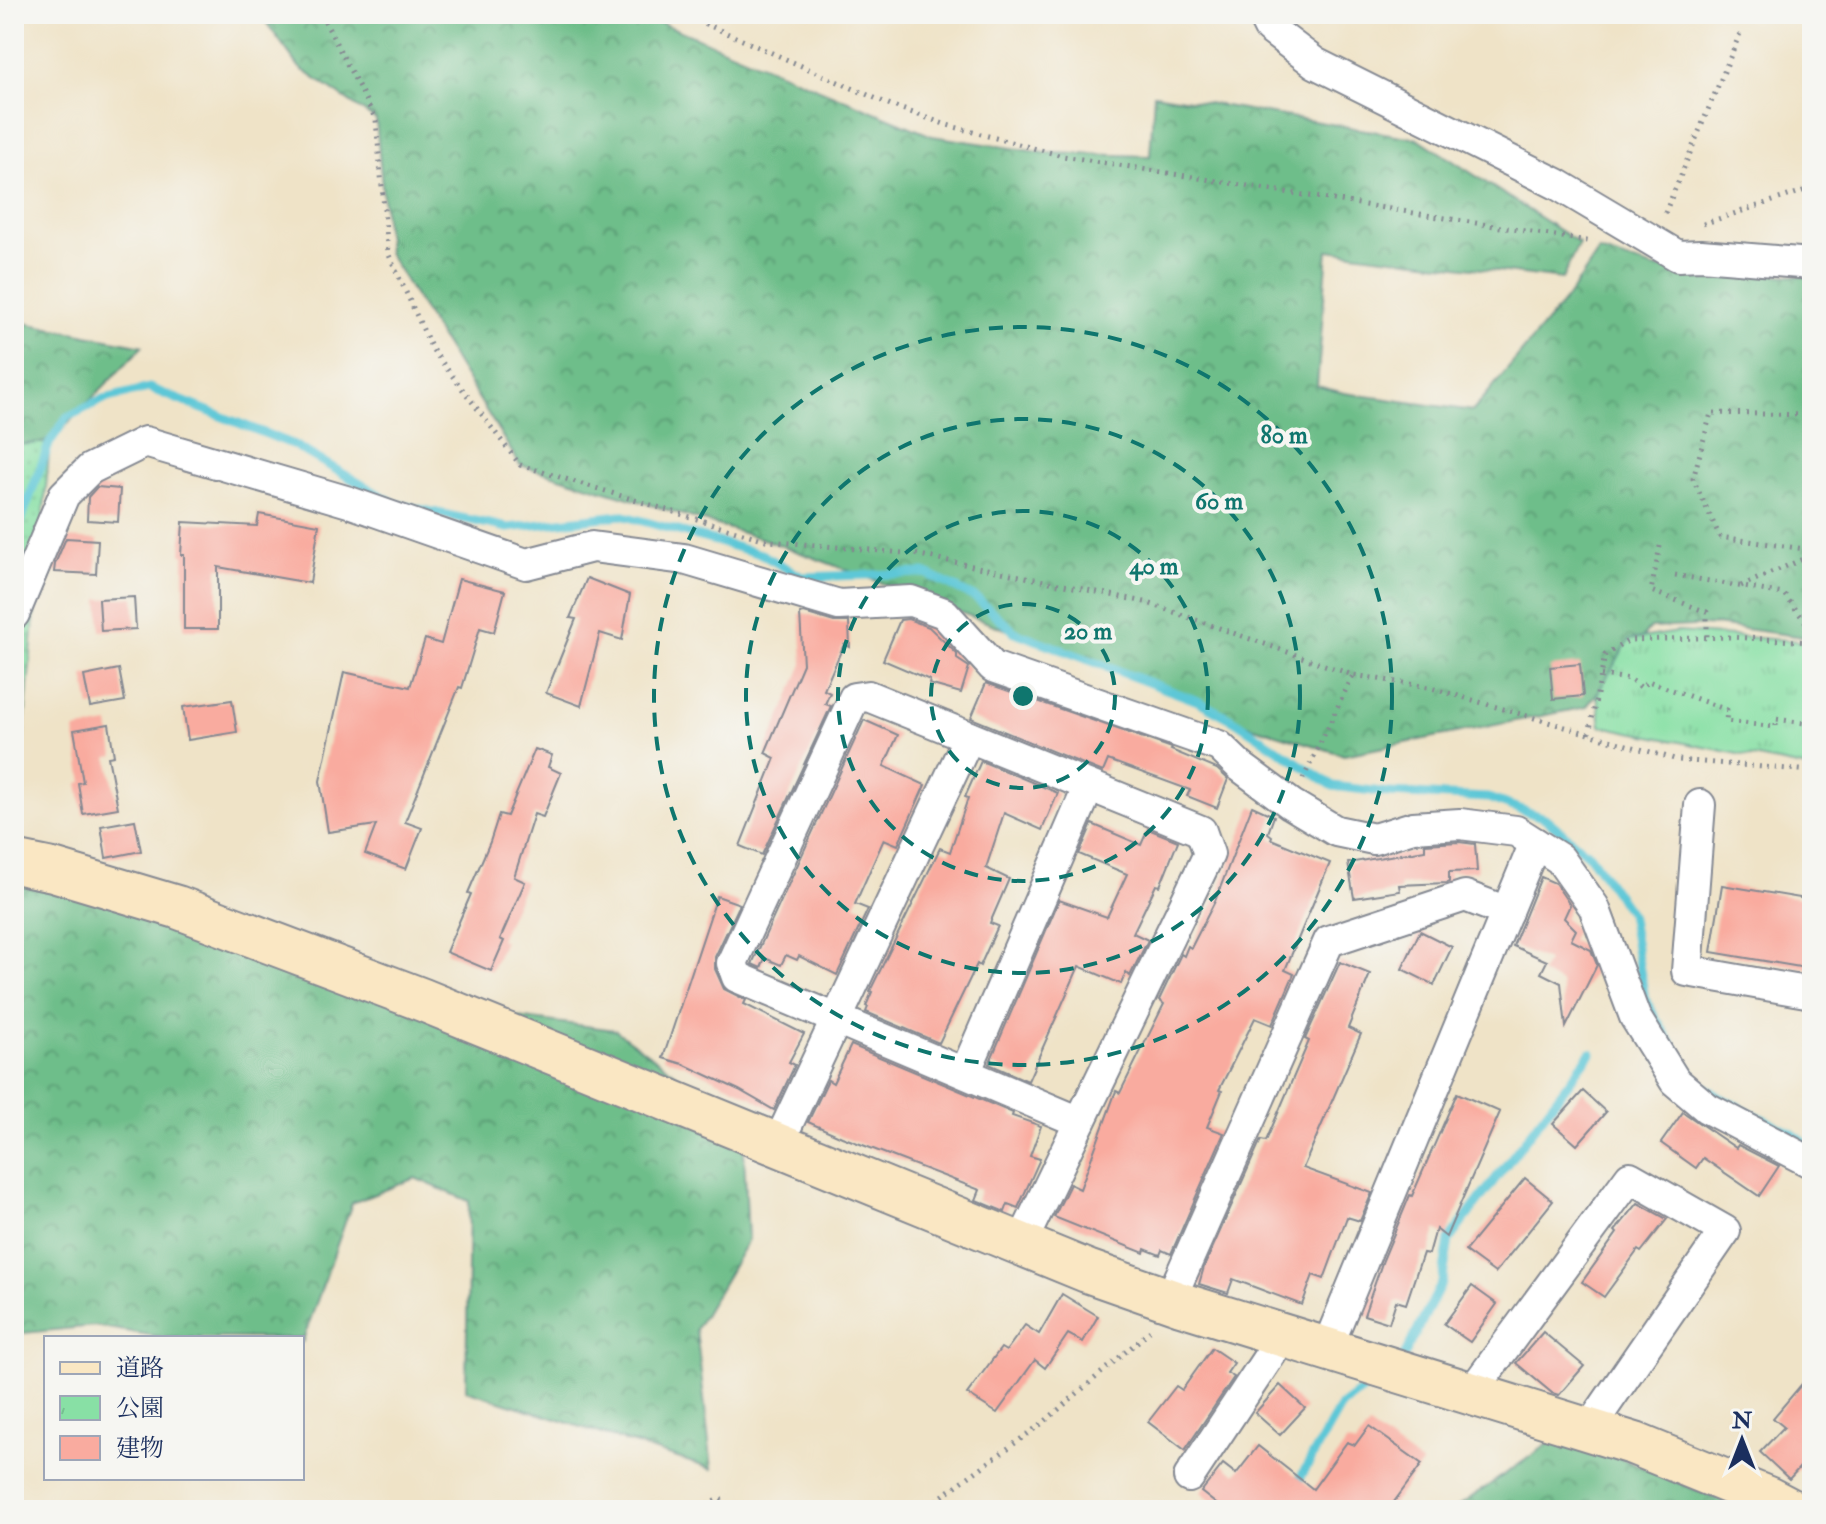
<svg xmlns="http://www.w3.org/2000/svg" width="1826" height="1524" viewBox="0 0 1826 1524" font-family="'IM FELL Double Pica','Noto Serif JP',serif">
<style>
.grass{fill:url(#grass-dots);stroke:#528882;stroke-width:2}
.forest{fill:url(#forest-crowns);stroke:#447674;stroke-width:2}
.park{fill:url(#park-tufts);stroke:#528882;stroke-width:2}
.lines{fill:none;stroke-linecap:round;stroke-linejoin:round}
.stream{stroke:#5dc7d7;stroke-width:9}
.building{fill:#f9ab9f}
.street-casing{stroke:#858992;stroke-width:34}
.secondary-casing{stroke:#858992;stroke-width:46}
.path{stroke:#858992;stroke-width:5;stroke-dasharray:2 6;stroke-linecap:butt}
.street{stroke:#fff;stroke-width:30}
.secondary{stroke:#fae7c3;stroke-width:42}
.ring{fill:none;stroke:#0f766e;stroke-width:4;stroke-dasharray:14 10}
.centre{fill:#0f766e;stroke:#f6f6f2;stroke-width:4}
.ring-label{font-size:24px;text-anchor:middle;font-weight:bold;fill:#0f766e;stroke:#f6f6f2;stroke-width:8;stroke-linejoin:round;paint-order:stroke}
</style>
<defs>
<pattern id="grass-dots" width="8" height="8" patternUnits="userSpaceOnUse" patternTransform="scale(2)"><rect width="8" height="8" fill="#88e0a5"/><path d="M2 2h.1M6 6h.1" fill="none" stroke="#75c090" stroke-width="1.8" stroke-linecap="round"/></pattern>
<pattern id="forest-crowns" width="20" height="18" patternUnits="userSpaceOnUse" patternTransform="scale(2)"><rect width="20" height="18" fill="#6ebe8a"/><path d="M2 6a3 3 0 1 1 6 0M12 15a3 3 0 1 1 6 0" fill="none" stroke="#5a9b74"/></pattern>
<pattern id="park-tufts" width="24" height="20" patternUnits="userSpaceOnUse" patternTransform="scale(2)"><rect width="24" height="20" fill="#88e0a5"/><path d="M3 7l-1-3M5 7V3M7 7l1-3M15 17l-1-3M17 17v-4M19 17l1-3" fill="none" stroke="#75c090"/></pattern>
</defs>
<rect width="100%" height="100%" fill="#f6f6f2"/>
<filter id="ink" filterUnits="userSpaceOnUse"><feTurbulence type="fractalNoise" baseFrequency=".0125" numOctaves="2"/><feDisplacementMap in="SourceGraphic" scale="16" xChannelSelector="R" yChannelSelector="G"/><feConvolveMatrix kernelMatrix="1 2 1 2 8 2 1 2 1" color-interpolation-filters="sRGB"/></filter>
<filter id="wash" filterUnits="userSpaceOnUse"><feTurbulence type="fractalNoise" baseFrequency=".006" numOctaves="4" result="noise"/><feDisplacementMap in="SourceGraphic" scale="32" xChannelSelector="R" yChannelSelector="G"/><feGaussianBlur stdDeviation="1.8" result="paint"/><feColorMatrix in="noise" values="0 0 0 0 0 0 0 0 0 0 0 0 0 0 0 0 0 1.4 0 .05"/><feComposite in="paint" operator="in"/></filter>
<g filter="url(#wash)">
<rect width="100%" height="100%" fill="#efe3c7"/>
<path class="grass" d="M 50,442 L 14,842 L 14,445 Z"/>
<g class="forest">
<path d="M 260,14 L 640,14 L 932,136 L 1045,153 L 1150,156 L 1154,94 L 1419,139 L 1579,243 L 1562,279 L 1328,250 L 1317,386 L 1344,393 L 1473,411 L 1570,294 L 1599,251 L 1653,268 L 1812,277 L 1812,638 L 1715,625 L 1650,628 L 1586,707 L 1344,755 L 1235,721 L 1198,701 L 769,541 L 520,465 L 388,253 L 376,120 L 300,68 Z"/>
<path d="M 14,321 L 143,346 L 50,442 L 14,445 Z"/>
<path d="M 14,869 L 102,885 L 295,977 L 381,999 L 615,1030 L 694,1087 L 743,1130 L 748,1240 L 696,1329 L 712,1469 L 466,1390 L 469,1201 L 415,1178 L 352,1203 L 302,1343 L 302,1338 L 168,1338 L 95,1326 L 14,1334 Z"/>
<path d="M 1563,1434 L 1744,1510 L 1453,1510 Z"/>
</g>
<path class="park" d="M 1678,632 L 1812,642 L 1812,769 L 1601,726 L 1597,694 L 1629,640 Z"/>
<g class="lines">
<g class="stream">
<path d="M 14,539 L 50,442 L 67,417 L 104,399 L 149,388 L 292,444 L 395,504 L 508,528 L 621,515 L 761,554 L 802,577 L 925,573 L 976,598 L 1015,632 L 1198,701 L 1235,721 L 1333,786 L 1389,793 L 1488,798 L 1545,818 L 1590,856 L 1630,913 L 1645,999 L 1664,1032 L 1697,1082 L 1719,1097 L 1791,1133 L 1812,1148"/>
<path d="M 1402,1360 L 1442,1283 L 1449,1240 L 1591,1053"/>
<path d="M 1294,1489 L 1341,1406 L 1378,1378"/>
</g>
</g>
<g id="blocks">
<g class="building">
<path d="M 97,487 L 120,489 L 118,522 L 87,520 L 88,497 Z"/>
<path d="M 259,514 L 319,525 L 310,583 L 218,567 L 218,629 L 184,629 L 184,555 L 181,555 L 183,522 L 257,526 Z"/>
<path d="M 66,538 L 98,540 L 96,574 L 54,572 L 55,564 Z"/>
<path d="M 587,578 L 630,595 L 622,640 L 600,633 L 581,706 L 546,693 L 576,619 L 570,618 Z"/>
<path d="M 459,579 L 505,591 L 494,632 L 480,628 L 462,688 L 459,687 L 405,822 L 422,828 L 406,869 L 365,854 L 376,825 L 328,832 L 320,781 L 344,672 L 410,687 L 425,639 L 441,644 Z"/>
<path d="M 134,597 L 136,629 L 101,631 L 99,599 Z"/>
<path d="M 804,613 L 834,622 L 849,622 L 850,647 L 844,644 L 824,690 L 830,693 L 825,704 L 831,706 L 762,855 L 740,846 L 775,758 L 765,753 L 803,664 L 800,614 Z"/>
<path d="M 908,619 L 929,627 L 957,654 L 957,659 L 969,667 L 961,693 L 929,684 L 930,680 L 883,660 L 900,620 Z"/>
<path d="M 1580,664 L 1583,696 L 1553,699 L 1550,667 Z"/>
<path d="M 119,669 L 125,701 L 90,707 L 84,676 Z"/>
<path d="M 986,683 L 1172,748 L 1171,750 L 1217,769 L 1228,779 L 1217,808 L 1187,796 L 1190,790 L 1108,760 L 1103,772 L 971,718 Z"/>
<path d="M 232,700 L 237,732 L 188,740 L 183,707 Z"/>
<path d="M 864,720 L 898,735 L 884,766 L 925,785 L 898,845 L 884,839 L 855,904 L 868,909 L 837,975 L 799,956 L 797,960 L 786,955 L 781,965 L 765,958 L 761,968 L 752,964 Z"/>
<path d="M 109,724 L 114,756 L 108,757 L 118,808 L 83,814 L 78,783 L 83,782 L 74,730 Z"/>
<path d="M 535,749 L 552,755 L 548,767 L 561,773 L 543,817 L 534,814 L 514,877 L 525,882 L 500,939 L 504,941 L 491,971 L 446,952 L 471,894 L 468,893 L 490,842 L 499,814 L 507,816 Z"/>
<path d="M 981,761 L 1058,793 L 1042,830 L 1004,813 L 986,868 L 1009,879 L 990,923 L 998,926 L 980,966 L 977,964 L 939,1043 L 866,1012 L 868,1007 L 866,1006 L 872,992 L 870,991 L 940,848 L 950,852 L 968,798 L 965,797 Z"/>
<path d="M 1252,806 L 1274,816 L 1268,833 L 1272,836 L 1271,839 L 1330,863 L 1285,970 L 1294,974 L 1272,1025 L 1255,1018 L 1219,1090 L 1222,1091 L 1207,1127 L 1224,1133 L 1171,1254 L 1162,1250 L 1160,1255 L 1145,1249 L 1144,1253 L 1054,1217 L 1070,1184 L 1080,1189 L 1116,1091 L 1120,1093 L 1164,1004 L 1159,1000 L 1181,954 L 1184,956 L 1188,946 L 1191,948 L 1215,901 Z"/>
<path d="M 135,820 L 141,851 L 106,858 L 101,826 Z"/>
<path d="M 1092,824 L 1141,845 L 1148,829 L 1178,841 L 1160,886 L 1156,885 L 1133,933 L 1148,940 L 1130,976 L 1126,972 L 1121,984 L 1079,966 L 1028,1081 L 989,1064 L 1059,900 L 1107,917 L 1127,874 L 1079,854 Z"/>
<path d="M 1459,842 L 1475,844 L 1477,871 L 1449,872 L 1449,882 L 1447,883 L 1399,885 L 1400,891 L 1354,898 L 1348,863 L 1425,850 L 1425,844 Z"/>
<path d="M 1541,877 L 1555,883 L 1570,905 L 1564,918 L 1576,930 L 1571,940 L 1591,950 L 1597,965 L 1566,1027 L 1561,983 L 1541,973 L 1547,961 L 1513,946 Z"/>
<path d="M 1722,885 L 1812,900 L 1812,969 L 1711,952 Z"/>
<path d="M 717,896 L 740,904 L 715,957 L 715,969 L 724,989 L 746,1000 L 744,1004 L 804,1034 L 789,1062 L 795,1065 L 774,1110 L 739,1090 L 683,1064 L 663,1058 Z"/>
<path d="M 1420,931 L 1452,947 L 1434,985 L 1402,969 Z"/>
<path d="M 1340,962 L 1370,974 L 1348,1028 L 1361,1034 L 1303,1168 L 1372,1193 L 1360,1221 L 1347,1217 L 1324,1279 L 1313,1275 L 1302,1305 L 1233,1279 L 1228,1293 L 1199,1284 L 1204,1267 L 1258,1146 L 1261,1140 L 1266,1141 L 1309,1041 L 1305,1039 Z"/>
<path d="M 851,1045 L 1013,1113 L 1012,1116 L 1041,1126 L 1030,1156 L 1040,1159 L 1018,1208 L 1008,1204 L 1005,1212 L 976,1200 L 980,1190 L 842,1137 L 808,1122 L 828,1080 L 833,1083 Z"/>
<path d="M 1583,1091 L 1606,1112 L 1577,1145 L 1553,1124 Z"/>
<path d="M 1457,1093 L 1500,1112 L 1446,1237 L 1436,1229 L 1429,1254 L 1423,1253 L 1406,1304 L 1396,1301 L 1389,1323 L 1364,1315 L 1383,1260 L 1410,1195 L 1412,1196 Z"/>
<path d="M 1683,1112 L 1736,1148 L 1738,1145 L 1779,1166 L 1759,1196 L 1703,1158 L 1696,1168 L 1661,1143 Z"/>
<path d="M 1525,1178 L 1553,1201 L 1495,1273 L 1465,1251 Z"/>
<path d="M 1638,1203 L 1667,1219 L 1641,1252 L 1638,1250 L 1604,1297 L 1582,1282 L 1617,1233 L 1615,1231 Z"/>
<path d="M 1472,1286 L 1497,1304 L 1470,1342 L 1444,1324 Z"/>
<path d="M 1062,1294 L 1098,1316 L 1083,1342 L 1068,1334 L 1045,1368 L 1035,1360 L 997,1413 L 967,1394 L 1001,1348 L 1006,1351 L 1025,1325 L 1039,1334 Z"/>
<path d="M 1543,1332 L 1584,1366 L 1559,1395 L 1552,1393 L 1516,1363 Z"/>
<path d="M 1212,1348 L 1234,1363 L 1227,1373 L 1234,1377 L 1185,1450 L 1148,1422 L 1176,1386 L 1182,1390 Z"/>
<path d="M 1812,1372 L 1812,1454 L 1789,1479 L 1760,1452 L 1784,1427 L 1773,1418 Z"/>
<path d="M 1280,1385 L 1305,1408 L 1280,1435 L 1255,1413 Z"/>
<path d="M 1369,1426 L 1422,1464 L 1388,1510 L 1224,1510 L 1201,1492 L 1223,1464 L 1236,1474 L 1258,1446 L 1313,1489 L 1347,1442 L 1355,1445 Z"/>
</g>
</g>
</g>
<g filter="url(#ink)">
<use href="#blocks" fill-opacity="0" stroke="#858992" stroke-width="2"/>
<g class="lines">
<g class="street-casing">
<g id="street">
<path d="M 1262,14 L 1269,28 L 1315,63 L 1557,184 L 1678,256 L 1701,255 L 1812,264"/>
<path d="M 14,614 L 64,495 L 90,469 L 145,442 L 349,502 L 526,564 L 592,547 L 684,559 L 839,605 L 911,601 L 944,613 L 993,667 L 1219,746 L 1241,767 L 1291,804 L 1336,831 L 1374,839 L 1413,827 L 1460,824 L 1516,831 L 1560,859 L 1594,907 L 1635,1017 L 1675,1081 L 1707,1108 L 1812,1163"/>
<path d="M 1700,805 L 1687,971 L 1812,993"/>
<path d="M 965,1073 L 1089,786"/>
<path d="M 778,1144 L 969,737"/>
<path d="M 1021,1244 L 1209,854 L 1201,831 L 868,696 L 854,698 L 732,963 L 737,977 L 1080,1122"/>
<path d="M 1170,1300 L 1329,941 L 1465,896 L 1507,912"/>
<path d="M 1327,1348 L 1535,843"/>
<path d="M 1471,1393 L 1630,1177 L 1725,1231 L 1588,1430"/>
<path d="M 1189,1477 L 1284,1334"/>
</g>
</g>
<g class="secondary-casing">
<path id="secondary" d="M 14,862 L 53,870 L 177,907 L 423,1000 L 1087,1271 L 1181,1304 L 1635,1444 L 1770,1499 L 1791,1510"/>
</g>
<g class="path">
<path d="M 321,14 L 376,120 L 388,253 L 432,349 L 520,465 L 769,541 L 915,554 L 1145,602 L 1353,675 L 1428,687 L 1678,760 L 1812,771"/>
<path d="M 683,14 L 893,106 L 947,125 L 1063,156 L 1593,242"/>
<path d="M 1665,213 L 1741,31"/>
<path d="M 1703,224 L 1812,188"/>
<path d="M 1812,415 L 1711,413 L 1693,479 L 1720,537 L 1812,550"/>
<path d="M 1660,546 L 1651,591 L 1707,612 L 1707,638"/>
<path d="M 1675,575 L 1784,594 L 1812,630"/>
<path d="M 1741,586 L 1812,555"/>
<path d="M 1601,675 L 1630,679 L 1642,688 L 1648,681 L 1727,710 L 1726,721 L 1776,727 L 1776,719 L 1812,724"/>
<path d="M 1589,734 L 1605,655 L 1629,640 L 1730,637 L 1812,642"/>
<path d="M 1303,779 L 1353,675"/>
<path d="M 691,1510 L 720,1499 L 727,1503 L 724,1510"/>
<path d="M 923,1510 L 1044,1422 L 1150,1331"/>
</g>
<use href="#street" class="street"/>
<use href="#secondary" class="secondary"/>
</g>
</g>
<g class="ring">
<circle cx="1023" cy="696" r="92"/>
<circle cx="1023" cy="696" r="185"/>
<circle cx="1023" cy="696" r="277"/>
<circle cx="1023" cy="696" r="369"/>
</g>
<circle cx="1023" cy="696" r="12" class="centre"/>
<g class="ring-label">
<text x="1284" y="443">80 m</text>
<text x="1219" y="509">60 m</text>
<text x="1154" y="574">40 m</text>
<text x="1088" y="639">20 m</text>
</g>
<rect width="1826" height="1524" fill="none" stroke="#f6f6f2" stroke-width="48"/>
<rect x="44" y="1336" width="260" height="144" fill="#f6f6f2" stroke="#9ea6b7" stroke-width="2"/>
<rect x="60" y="1362" width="40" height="12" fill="#fae7c3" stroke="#9ea6b7" stroke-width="2"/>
<text x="116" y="1376" font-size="24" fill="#1b2f5e">道路</text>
<rect x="60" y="1396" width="40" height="24" fill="url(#park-tufts)" stroke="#9ea6b7" stroke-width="2"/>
<text x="116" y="1416" font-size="24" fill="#1b2f5e">公園</text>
<rect x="60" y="1436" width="40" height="24" fill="#f9ab9f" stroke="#9ea6b7" stroke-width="2"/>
<text x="116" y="1456" font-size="24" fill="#1b2f5e">建物</text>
<g transform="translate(1742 1440)" stroke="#f6f6f2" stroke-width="6" paint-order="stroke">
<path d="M0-6L14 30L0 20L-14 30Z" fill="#1b2f5e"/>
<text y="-12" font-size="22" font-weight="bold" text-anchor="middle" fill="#1b2f5e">N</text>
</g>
</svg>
